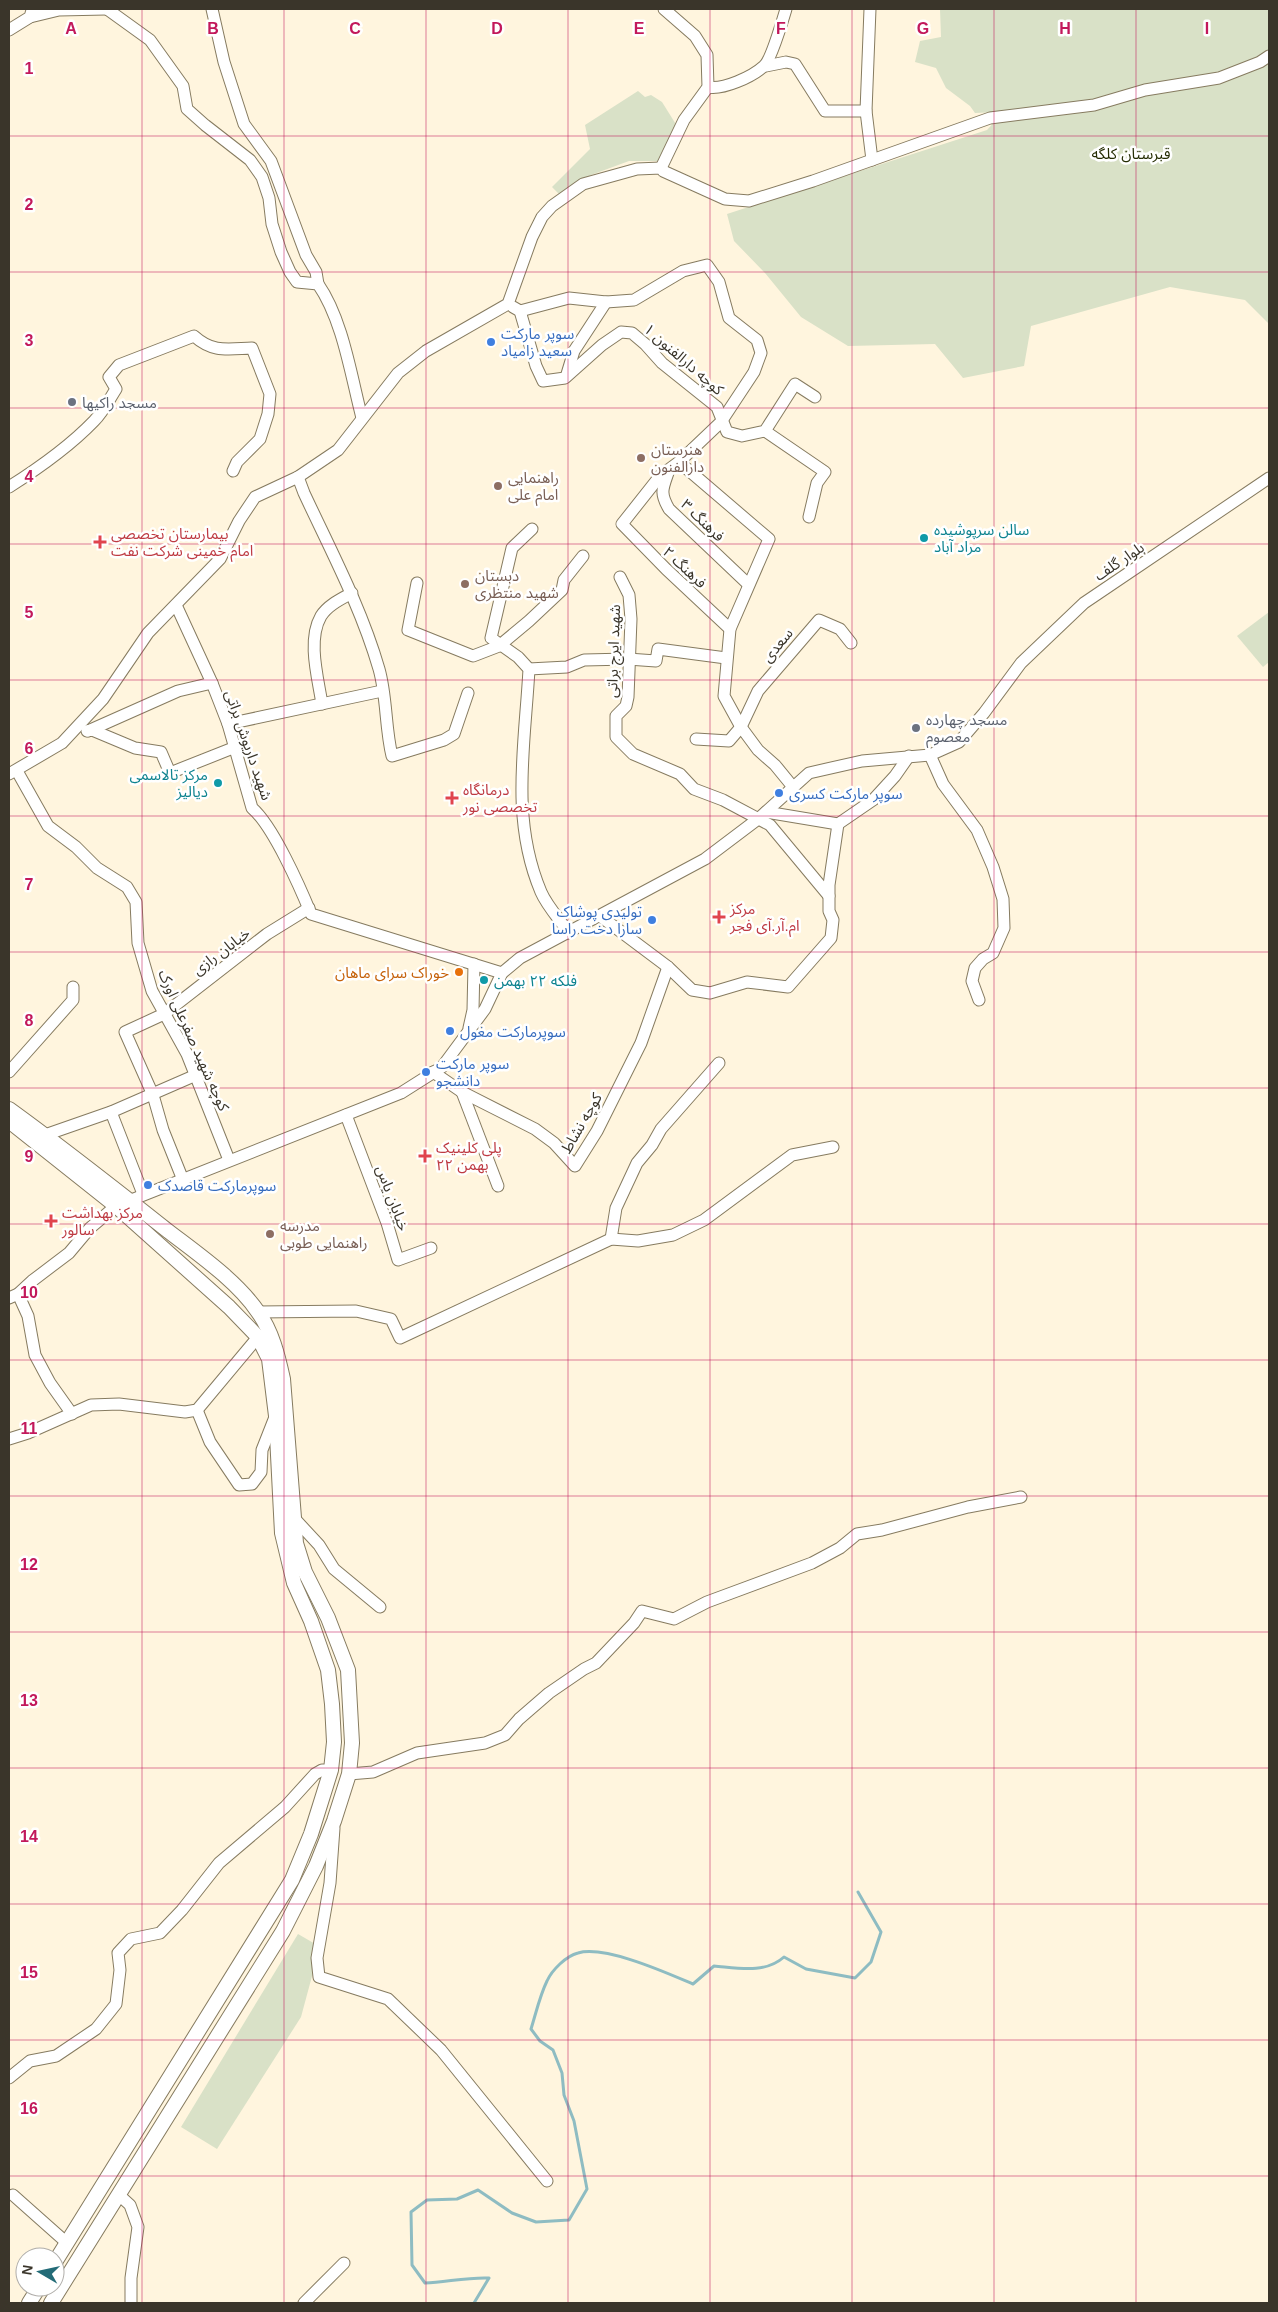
<svg xmlns="http://www.w3.org/2000/svg" width="1278" height="2312" viewBox="0 0 1278 2312" font-family="Helvetica,'Noto Sans Arabic',sans-serif">
<style>
.green{fill:#d9e1c7}
.lines{fill:none;stroke-linecap:round;stroke-linejoin:round}
.stream{stroke:#8ebcc2;stroke-width:3}
.minor-casing{stroke:#867b60;stroke-width:13}
.major-casing{stroke:#867b60;stroke-width:16}
.minor{stroke:#fff;stroke-width:11}
.major{stroke:#fff;stroke-width:14}
.grid{fill:none;stroke:#c2185b;stroke-width:1;stroke-opacity:0.55}
.shop-dot{fill:#3f7fe0;stroke:#fff;stroke-width:2}
.worship-dot{fill:#6b7280;stroke:#fff;stroke-width:2}
.education-dot{fill:#8d6e63;stroke:#fff;stroke-width:2}
.culture-dot{fill:#0f9aa8;stroke:#fff;stroke-width:2}
.health-dot{fill:#e0444e;stroke:#fff;stroke-width:2}
.food-dot{fill:#e8710a;stroke:#fff;stroke-width:2}
.labels{text-anchor:middle;dominant-baseline:central;stroke-width:5;stroke-linejoin:round;paint-order:stroke}
.park-label{font-size:15px;fill:#252d03;stroke:#fff}
.shop-label{font-size:15px;fill:#366cbe;stroke:#fff;text-anchor:start}
.street-label{font-size:15px;fill:#3a352a;stroke:#fff}
.worship-label{font-size:15px;fill:#5b616d;stroke:#fff;text-anchor:start}
.education-label{font-size:15px;fill:#785e54;stroke:#fff;text-anchor:start}
.culture-label{font-size:15px;fill:#0d838f;stroke:#fff;text-anchor:start}
.health-label{font-size:15px;fill:#be3a42;stroke:#fff;text-anchor:start}
.food-label{font-size:15px;fill:#c56008;stroke:#fff;text-anchor:end}
.grid-label{font-size:16px;text-anchor:middle;font-weight:bold;fill:#c2185b;stroke:#fff;stroke-width:5;stroke-linejoin:round;paint-order:stroke}
</style>
<rect width="100%" height="100%" fill="#fff5de"/>
<g class="green">
<path d="M 940,9 L 1269,9 L 1269,324 L 1245,300 L 1170,287 L 1031,326 L 1024,366 L 963,378 L 935,344 L 848,346 L 801,317 L 765,273 L 734,241 L 727,214 L 987,130 L 998,118 L 998,112 L 975,113 L 970,106 L 946,88 L 936,68 L 915,62 L 920,41 L 941,37 Z"/>
<path d="M 638,91 L 645,97 L 651,95 L 662,102 L 677,126 L 661,161 L 629,161 L 591,175 L 559,194 L 552,187 L 590,149 L 585,125 Z"/>
<path d="M 1269,612 L 1269,662 L 1263,667 L 1237,636 Z"/>
<path d="M 298,1934 L 317,1945 L 315,1965 L 301,2017 L 217,2149 L 181,2127 Z"/>
</g>
<g class="lines">
<path class="stream" d="M 474,2303 L 489,2278 C 467,2277 447,2282 425,2283 L 412,2265 L 411,2212 L 427,2200 L 457,2199 L 478,2190 L 512,2213 L 536,2222 L 569,2220 L 587,2189 L 574,2121 L 564,2095 L 562,2073 L 553,2050 L 540,2041 L 531,2029 C 536,2013 540,1995 547,1981 C 552,1970 566,1956 578,1953 C 605,1945 667,1973 693,1984 L 714,1966 C 738,1968 765,1974 784,1957 L 806,1969 L 855,1978 L 871,1962 L 881,1932 L 858,1892"/>
<g class="minor-casing">
<g id="minor">
<path d="M 107,9 L 150,40 L 183,86 L 187,109 L 205,125 L 250,160 L 262,177 L 269,198 L 272,224 L 281,252 L 290,272 L 297,282 L 318,284 C 343,320 351,376 362,418"/>
<path d="M 212,9 L 224,62 L 244,124 L 271,161 L 306,255 L 316,272 L 318,284"/>
<path d="M 870,9 L 866,111 L 872,160"/>
<path d="M 30,17 L 59,10 L 106,9"/>
<path d="M 9,30 L 30,17 L 32,10"/>
<path d="M 766,66 L 786,62 L 795,64 L 825,111 L 866,111"/>
<path d="M 708,87 C 723,90 752,77 764,66 C 771,60 783,19 786,9"/>
<path d="M 661,168 L 684,120 L 708,87 L 707,55 L 695,36 L 664,9"/>
<path d="M 513,307 L 520,311 L 536,366 L 543,381 L 565,378 L 602,345 L 621,332 L 632,333 L 645,344 L 662,363 L 717,407 L 727,432 L 742,436 L 765,431 L 795,384 L 815,397"/>
<path d="M 520,311 L 569,298 L 606,302 L 634,300 L 683,271 L 707,265 L 719,282 L 729,318 L 757,340 L 761,353 L 754,372 L 721,422 L 679,462 L 660,476 L 622,524 L 666,569 L 730,629"/>
<path d="M 567,374 L 574,351 L 606,302"/>
<path d="M 765,431 L 825,472 L 817,483 L 809,517"/>
<path d="M 679,462 L 769,539 L 730,629 L 724,696 L 741,727 L 758,750 L 775,765 L 793,787"/>
<path d="M 669,470 C 663,488 659,492 669,509 L 748,584"/>
<path d="M 298,477 L 304,493 C 331,551 361,607 379,669 C 387,697 385,727 392,756 L 444,740 L 454,734 L 468,693"/>
<path d="M 9,487 C 39,468 69,447 94,421 C 103,412 109,400 116,389 L 109,377 L 119,365 L 194,336 C 213,353 227,349 252,348 L 270,394 L 268,414 L 260,439 L 237,462 L 233,471"/>
<path d="M 532,529 L 512,548 L 491,638 L 518,657 L 529,669 C 525,745 510,819 541,892 C 547,906 560,920 569,933"/>
<path d="M 620,577 L 629,595 L 631,619 L 628,697 L 626,706 L 616,716 L 616,737 L 633,754 L 680,774 L 694,789 L 723,800 L 770,825 L 829,896"/>
<path d="M 417,583 L 408,630 L 473,656 L 499,646 L 529,621 L 562,590 L 564,580 L 583,556"/>
<path d="M 176,605 L 212,683 L 228,724 L 252,808 C 273,826 300,887 311,914 L 502,973"/>
<path d="M 529,669 L 567,667 L 584,660 L 628,659 L 656,661 L 658,649 L 726,658"/>
<path d="M 322,704 C 318,678 307,640 321,616 C 328,605 341,599 352,593"/>
<path d="M 228,724 L 382,691"/>
<path d="M 87,731 L 92,730 L 135,748 L 161,752 L 170,773 L 233,748"/>
<path d="M 88,731 L 178,691 L 212,683"/>
<path d="M 696,739 L 729,741 L 741,727 L 758,691 L 819,620 L 840,629 L 851,643"/>
<path d="M 930,755 L 943,784 L 977,830 L 993,867 L 1003,899 L 1004,928 L 993,953 L 983,959 L 975,968 L 972,981 L 979,1000"/>
<path d="M 17,771 L 48,826 L 76,847 L 97,868 L 127,887 L 136,902 L 138,943 L 152,991 L 187,1054 L 229,1160"/>
<path d="M 9,774 L 62,743 L 103,699 L 148,633 L 220,559 L 239,521 L 255,497 L 298,477 L 338,450 L 398,373 L 426,351 L 508,304 L 532,237 L 542,217 L 552,206 L 583,184 L 637,169 L 661,168 L 663,171 L 725,199 L 749,201 L 813,181 L 990,118 L 1094,105 L 1145,90 L 1219,78 L 1260,62 L 1269,56"/>
<path d="M 766,812 L 838,824 L 873,800 L 895,776 L 909,756"/>
<path d="M 600,916 L 668,967 L 692,990 L 710,993 L 747,982 L 788,987 L 831,938 L 833,920 L 829,911 L 829,885 L 838,824"/>
<path d="M 469,1028 L 473,1010 L 474,964"/>
<path d="M 9,1072 L 73,1000 L 73,987"/>
<path d="M 433,1072 L 462,1092 L 535,1129 L 554,1143 L 575,1166 L 597,1131 L 641,1043 L 668,967"/>
<path d="M 462,1092 L 498,1186"/>
<path d="M 111,1112 L 143,1194"/>
<path d="M 346,1115 L 387,1223 L 398,1260 L 431,1248"/>
<path d="M 45,1135 L 111,1112 L 196,1075"/>
<path d="M 183,1180 L 163,1130 L 153,1095 L 125,1032 L 164,1014 L 267,934 L 309,908"/>
<path d="M 611,1239 L 616,1208 L 637,1163 L 652,1145 L 661,1129 L 719,1063"/>
<path d="M 18,1294 L 28,1316 L 35,1355 L 50,1383 L 72,1414"/>
<path d="M 9,1298 L 18,1294 L 32,1281 L 69,1253 L 90,1228 L 116,1206 L 401,1093 L 442,1067 L 485,1009 L 502,973 L 520,958 L 705,859 L 758,819 L 809,773 L 862,761 L 930,755 L 959,742 L 984,713 L 1021,663 L 1084,603 L 1269,478"/>
<path d="M 258,1312 L 356,1311 L 391,1319 L 400,1338 L 611,1239 L 638,1241 L 673,1235 L 704,1220 L 792,1155 L 833,1147"/>
<path d="M 197,1410 L 210,1442 L 239,1485 L 252,1484 L 261,1472 L 262,1450 L 275,1417"/>
<path d="M 9,1439 L 28,1433 L 91,1405 L 119,1404 L 185,1412 L 197,1410 L 258,1337"/>
<path d="M 294,1518 L 319,1545 L 334,1569 L 380,1607"/>
<path d="M 349,1774 L 373,1772 L 417,1753 L 485,1743 L 505,1735 L 519,1719 L 549,1693 L 584,1669 L 596,1663 L 634,1623 L 642,1611 L 674,1619 L 707,1602 L 812,1563 L 840,1548 L 857,1534 L 882,1530 L 968,1507 L 1021,1497"/>
<path d="M 334,1828 L 330,1883 L 317,1958 L 319,1977 L 388,1999 L 441,2050 L 547,2181"/>
<path d="M 9,2078 L 30,2061 L 56,2056 L 96,2029 L 116,2004 L 120,1970 L 118,1953 L 131,1939 L 160,1933 L 182,1910 L 219,1863 L 285,1807 L 315,1774 L 322,1770 L 331,1770"/>
<path d="M 13,2195 L 67,2243"/>
<path d="M 119,2195 L 130,2205 L 138,2227 L 131,2278 L 131,2303"/>
<path d="M 304,2303 L 344,2263"/>
</g>
</g>
<g class="major-casing">
<g id="major">
<path d="M 9,1109 C 63,1148 116,1190 168,1231 C 198,1254 237,1281 258,1312 C 272,1331 278,1356 283,1379 L 296,1543 L 305,1572 L 328,1618 L 348,1670 L 352,1743 L 349,1774 L 334,1821 L 316,1866 L 283,1931 L 51,2303"/>
<path d="M 9,1121 L 116,1206 L 229,1307 L 258,1337 L 269,1359 L 276,1416 L 282,1533 L 294,1583 L 311,1621 L 328,1670 L 332,1704 L 334,1742 L 331,1770 L 311,1834 L 292,1880 L 55,2262"/>
<path d="M 29,2303 L 39,2287"/>
</g>
</g>
<use href="#minor" class="minor"/>
<use href="#major" class="major"/>
</g>
<path class="grid" d="M 142,9 L 142,2303M 284,9 L 284,2303M 426,9 L 426,2303M 568,9 L 568,2303M 710,9 L 710,2303M 852,9 L 852,2303M 994,9 L 994,2303M 1136,9 L 1136,2303M 9,136 L 1269,136M 9,272 L 1269,272M 9,408 L 1269,408M 9,544 L 1269,544M 9,680 L 1269,680M 9,816 L 1269,816M 9,952 L 1269,952M 9,1088 L 1269,1088M 9,1224 L 1269,1224M 9,1360 L 1269,1360M 9,1496 L 1269,1496M 9,1632 L 1269,1632M 9,1768 L 1269,1768M 9,1904 L 1269,1904M 9,2040 L 1269,2040M 9,2176 L 1269,2176"/>
<g class="shop-dot">
<circle cx="491" cy="342" r="5"/>
<circle cx="779" cy="793" r="5"/>
<circle cx="652" cy="920" r="5"/>
<circle cx="450" cy="1031" r="5"/>
<circle cx="426" cy="1072" r="5"/>
<circle cx="148" cy="1185" r="5"/>
</g>
<g class="worship-dot">
<circle cx="72" cy="402" r="5"/>
<circle cx="916" cy="728" r="5"/>
</g>
<g class="education-dot">
<circle cx="641" cy="458" r="5"/>
<circle cx="498" cy="486" r="5"/>
<circle cx="465" cy="584" r="5"/>
<circle cx="270" cy="1234" r="5"/>
</g>
<g class="culture-dot">
<circle cx="924" cy="538" r="5"/>
<circle cx="218" cy="783" r="5"/>
<circle cx="484" cy="980" r="5"/>
</g>
<g class="health-dot">
<path d="M97.5 534.5h5v5h5v5h-5v5h-5v-5h-5v-5h5z"/>
<path d="M449.5 790.5h5v5h5v5h-5v5h-5v-5h-5v-5h5z"/>
<path d="M716.5 909.5h5v5h5v5h-5v5h-5v-5h-5v-5h5z"/>
<path d="M422.5 1148.5h5v5h5v5h-5v5h-5v-5h-5v-5h5z"/>
<path d="M48.5 1213.5h5v5h5v5h-5v5h-5v-5h-5v-5h5z"/>
</g>
<circle class="food-dot" cx="459" cy="972" r="5"/>
<g class="labels">
<g class="park-label">
<text x="1131" y="153">قبرستان کلگه</text>
</g>
<g class="shop-label">
<text x="501" y="333">سوپر مارکت<tspan x="501" dy="17">سعید زامیاد</tspan></text>
<text x="789" y="793">سوپر مارکت کسری</text>
<text x="642" y="911" text-anchor="end">تولیدی پوشاک<tspan x="642" dy="17">سارا دخت راسا</tspan></text>
<text x="460" y="1031">سوپرمارکت مغول</text>
<text x="436" y="1063">سوپر مارکت<tspan x="436" dy="17">دانشجو</tspan></text>
<text x="158" y="1185">سوپرمارکت قاصدک</text>
</g>
<g class="street-label">
<text transform="translate(684 359) rotate(41)">کوچه دارالفنون ۱</text>
<text transform="translate(703 520) rotate(44)">فرهنگ ۳</text>
<text transform="translate(1119 561) rotate(-34)">بلوار گلف</text>
<text transform="translate(685 567) rotate(43)">فرهنگ ۲</text>
<text transform="translate(777 645) rotate(-51)">سعدی</text>
<text transform="translate(613 651) rotate(-88)">شهید ایرج براتی</text>
<text transform="translate(249 745) rotate(71)">شهید داریوش براتی</text>
<text transform="translate(221 951) rotate(-37)">خیابان رازی</text>
<text transform="translate(194 1040) rotate(66)">کوچه شهید صفرعلی اورک</text>
<text transform="translate(581 1123) rotate(-60)">کوچه نشاط</text>
<text transform="translate(393 1198) rotate(70)">خیابان یاس</text>
</g>
<g class="worship-label">
<text x="82" y="402">مسجد راکیها</text>
<text x="926" y="719">مسجد چهارده<tspan x="926" dy="17">معصوم</tspan></text>
</g>
<g class="education-label">
<text x="651" y="449">هنرستان<tspan x="651" dy="17">دارالفنون</tspan></text>
<text x="508" y="477">راهنمایی<tspan x="508" dy="17">امام علی</tspan></text>
<text x="475" y="575">دبستان<tspan x="475" dy="17">شهید منتظری</tspan></text>
<text x="280" y="1225">مدرسه<tspan x="280" dy="17">راهنمایی طوبی</tspan></text>
</g>
<g class="culture-label">
<text x="934" y="529">سالن سرپوشیده<tspan x="934" dy="17">مراد آباد</tspan></text>
<text x="208" y="774" text-anchor="end">مرکز تالاسمی<tspan x="208" dy="17">دیالیز</tspan></text>
<text x="494" y="980">فلکه ۲۲ بهمن</text>
</g>
<g class="health-label">
<text x="111" y="533">بیمارستان تخصصی<tspan x="111" dy="17">امام خمینی شرکت نفت</tspan></text>
<text x="463" y="789">درمانگاه<tspan x="463" dy="17">تخصصی نور</tspan></text>
<text x="730" y="908">مرکز<tspan x="730" dy="17">ام.آر.آی فجر</tspan></text>
<text x="436" y="1147">پلی کلینیک<tspan x="436" dy="17">۲۲ بهمن</tspan></text>
<text x="62" y="1212">مرکز بهداشت<tspan x="62" dy="17">سالور</tspan></text>
</g>
<g class="food-label">
<text x="449" y="972">خوراک سرای ماهان</text>
</g>
</g>
<g class="grid-label">
<text x="71" y="34">A</text>
<text x="213" y="34">B</text>
<text x="355" y="34">C</text>
<text x="497" y="34">D</text>
<text x="639" y="34">E</text>
<text x="781" y="34">F</text>
<text x="923" y="34">G</text>
<text x="1065" y="34">H</text>
<text x="1207" y="34">I</text>
<text x="29" y="74">1</text>
<text x="29" y="210">2</text>
<text x="29" y="346">3</text>
<text x="29" y="482">4</text>
<text x="29" y="618">5</text>
<text x="29" y="754">6</text>
<text x="29" y="890">7</text>
<text x="29" y="1026">8</text>
<text x="29" y="1162">9</text>
<text x="29" y="1298">10</text>
<text x="29" y="1434">11</text>
<text x="29" y="1570">12</text>
<text x="29" y="1706">13</text>
<text x="29" y="1842">14</text>
<text x="29" y="1978">15</text>
<text x="29" y="2114">16</text>
</g>
<rect width="1278" height="2312" fill="none" stroke="#3a352a" stroke-width="20"/>
<g transform="translate(40 2272) rotate(279)"><circle r="24" fill="#ffffff" stroke="#b0aeaa"/>
<path d="M0-4L9 19L0 12L-9 19Z" fill="#236b77"/>
<text y="-8" font-size="14" font-weight="bold" text-anchor="middle" fill="#3a352a">N</text>
</g>
</svg>
